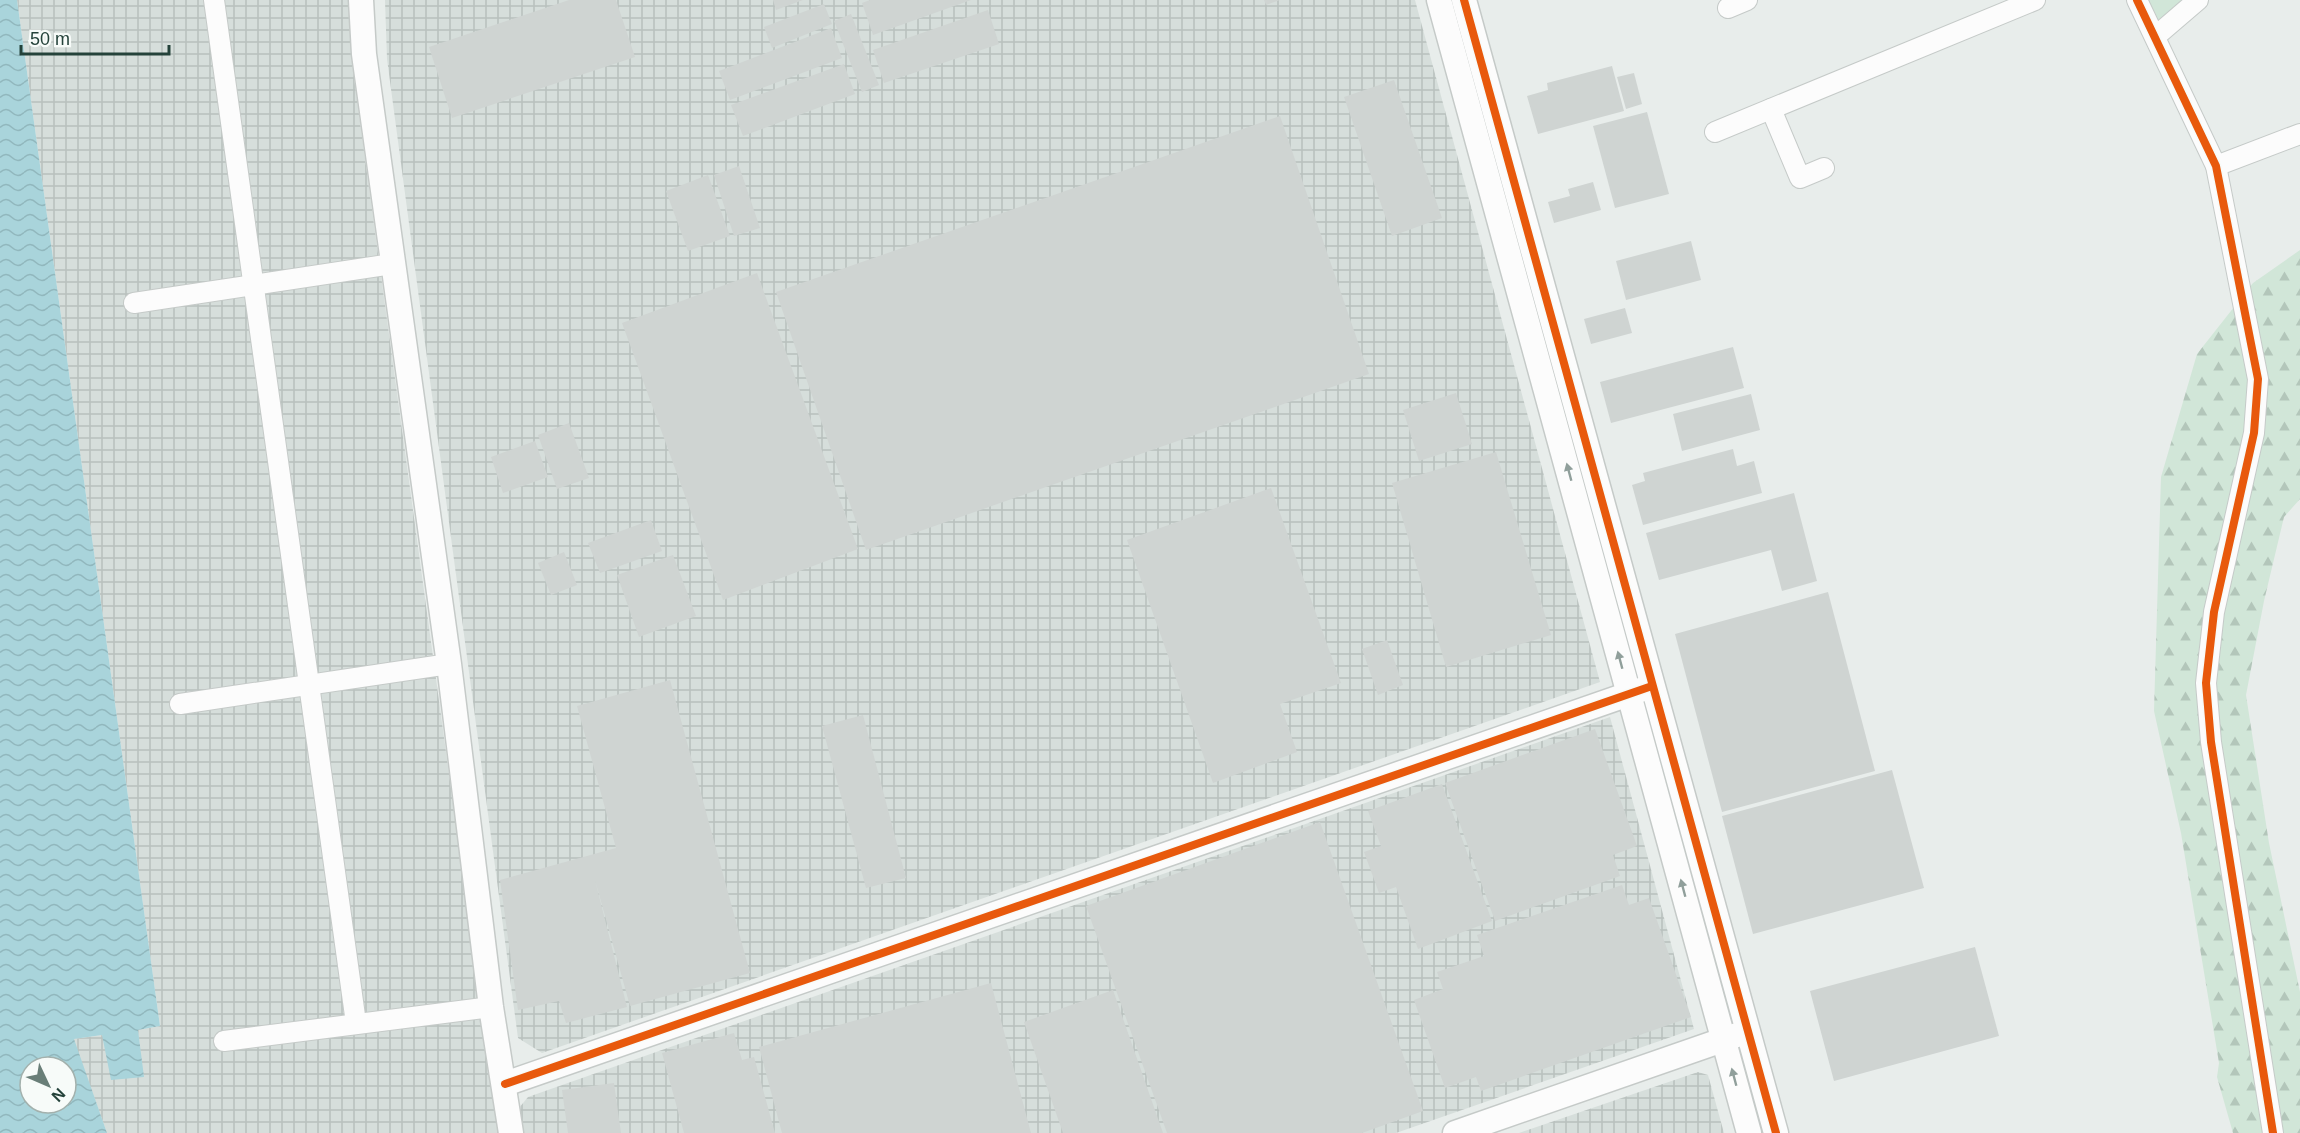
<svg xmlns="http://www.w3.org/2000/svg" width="2300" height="1133" viewBox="0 0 2300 1133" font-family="Helvetica,sans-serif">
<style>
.industrial{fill:url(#industrial-grid)}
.forest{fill:url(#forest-firs)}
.green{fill:#d1e6d8}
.water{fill:url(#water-waves);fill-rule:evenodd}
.building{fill:#cfd4d2}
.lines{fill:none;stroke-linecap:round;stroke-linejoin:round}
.minor-casing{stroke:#c5cac8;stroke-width:22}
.tertiary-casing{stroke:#c5cac8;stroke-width:27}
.minor{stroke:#fcfcfc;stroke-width:20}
.tertiary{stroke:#fcfcfc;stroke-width:24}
.cycleway-casing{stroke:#f7fbf9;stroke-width:11}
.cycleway{stroke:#e8590c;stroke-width:8}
.oneway{fill:#909f9b}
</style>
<defs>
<pattern id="industrial-grid" width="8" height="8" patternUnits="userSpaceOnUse" patternTransform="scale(1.5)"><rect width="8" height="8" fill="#d6dedb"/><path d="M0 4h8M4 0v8" fill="none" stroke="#b8c0bd"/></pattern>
<pattern id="forest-firs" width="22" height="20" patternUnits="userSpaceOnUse" patternTransform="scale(1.5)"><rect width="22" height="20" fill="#d1e6d8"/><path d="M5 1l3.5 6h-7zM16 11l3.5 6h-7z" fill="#b3c6ba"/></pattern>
<pattern id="water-waves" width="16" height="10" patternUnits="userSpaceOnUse" patternTransform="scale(1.5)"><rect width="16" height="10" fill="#a9d4db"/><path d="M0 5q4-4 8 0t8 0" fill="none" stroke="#91b7bd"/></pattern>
</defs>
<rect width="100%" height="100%" fill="#e8edeb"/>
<g class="industrial">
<path d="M 17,0 L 348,0 L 352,63 L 498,1133 L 107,1133 L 73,1039 L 102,1035 L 143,1077 L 138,1030 L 160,1026 Z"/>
<path d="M 385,0 L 1415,0 L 1600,682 L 542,1053 L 518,1038 L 387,59 Z"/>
<path d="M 1610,717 L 1694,1029 L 1396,1133 L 522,1133 L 519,1108 L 528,1097 Z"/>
<path d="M 1698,1072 L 1708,1075 L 1724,1133 L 1519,1133 Z"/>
</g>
<path class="forest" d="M 2300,250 L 2300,499 L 2284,517 L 2264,601 L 2246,695 L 2269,843 L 2300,992 L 2300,1133 L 2233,1133 L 2217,1077 L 2219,1063 L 2181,833 L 2154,711 L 2161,477 L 2197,354 L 2253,283 Z"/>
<path class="green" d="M 2147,0 L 2183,0 L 2158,21 Z"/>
<path class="water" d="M 0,0 L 17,0 L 160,1026 L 138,1030 L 144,1077 L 111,1080 L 102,1035 L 74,1039 L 107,1133 L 0,1133 ZM 30,1067 L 66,1067 L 66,1103 L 30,1103 Z"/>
<g class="building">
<path d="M 569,0 L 616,0 L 635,57 L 452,118 L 429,47 Z"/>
<path d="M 773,0 L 803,0 L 776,10 Z"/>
<path d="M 870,0 L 971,0 L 873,35 L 862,3 Z"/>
<path d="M 1264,0 L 1280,0 L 1266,5 Z"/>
<path d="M 824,4 L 832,24 L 772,48 L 764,27 Z"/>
<path d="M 988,10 L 999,44 L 884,83 L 873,50 Z"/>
<path d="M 851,14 L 879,85 L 862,92 L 834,21 Z"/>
<path d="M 831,28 L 842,58 L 730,100 L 719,71 Z"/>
<path d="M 844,64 L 855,94 L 743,136 L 731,105 Z"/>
<path d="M 1612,66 L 1624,111 L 1538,134 L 1527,96 L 1548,90 L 1547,83 Z"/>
<path d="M 1634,73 L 1642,104 L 1626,109 L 1617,77 Z"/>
<path d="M 1394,80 L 1442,218 L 1392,236 L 1344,97 Z"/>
<path d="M 1647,112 L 1669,194 L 1615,208 L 1593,126 Z"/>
<path d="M 1280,116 L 1369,374 L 866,550 L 776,292 Z"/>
<path d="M 739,166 L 760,228 L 734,236 L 714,175 Z"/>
<path d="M 708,175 L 730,236 L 688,251 L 666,191 Z"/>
<path d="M 1593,182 L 1601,210 L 1554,223 L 1548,202 L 1570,196 L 1568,189 Z"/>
<path d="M 1691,241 L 1701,280 L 1626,300 L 1616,261 Z"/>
<path d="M 757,273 L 858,549 L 723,600 L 622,323 Z"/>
<path d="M 1625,308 L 1632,333 L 1591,344 L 1584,319 Z"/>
<path d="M 1733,347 L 1744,388 L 1611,423 L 1600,382 Z"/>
<path d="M 1456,393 L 1472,444 L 1419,461 L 1403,410 Z"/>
<path d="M 1751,394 L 1760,430 L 1682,451 L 1673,414 Z"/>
<path d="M 569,423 L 589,478 L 557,489 L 538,435 Z"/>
<path d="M 535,441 L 548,477 L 503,493 L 491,457 Z"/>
<path d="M 1733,449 L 1737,466 L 1754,461 L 1762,493 L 1643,525 L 1632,485 L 1645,481 L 1643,473 Z"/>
<path d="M 1496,452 L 1551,635 L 1446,667 L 1392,483 Z"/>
<path d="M 1271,488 L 1341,683 L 1280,704 L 1297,752 L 1213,783 L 1127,540 Z"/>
<path d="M 1794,493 L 1817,581 L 1782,591 L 1771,550 L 1659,580 L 1646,533 Z"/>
<path d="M 651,520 L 662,551 L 600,573 L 588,543 Z"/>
<path d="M 564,552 L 577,585 L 551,595 L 538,563 Z"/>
<path d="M 673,555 L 696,616 L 639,637 L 617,575 Z"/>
<path d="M 1828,592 L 1875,771 L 1722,812 L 1675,634 Z"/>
<path d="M 1387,640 L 1403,685 L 1378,695 L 1362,649 Z"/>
<path d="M 670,680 L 750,973 L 630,1006 L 595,880 L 627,1007 L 566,1023 L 559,1001 L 518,1010 L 500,880 L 616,848 L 577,706 Z"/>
<path d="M 863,715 L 906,878 L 866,888 L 822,726 Z"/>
<path d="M 1595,729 L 1637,846 L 1613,855 L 1620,876 L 1495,921 L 1445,783 Z"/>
<path d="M 1892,770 L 1924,888 L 1753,934 L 1722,816 Z"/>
<path d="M 1442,784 L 1492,921 L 1418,949 L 1396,887 L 1379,893 L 1364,852 L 1381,846 L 1368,811 Z"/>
<path d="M 1320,822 L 1423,1111 L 1362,1133 L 1167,1133 L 1086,906 Z"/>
<path d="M 1622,885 L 1629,905 L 1649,898 L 1691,1017 L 1481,1091 L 1476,1077 L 1445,1088 L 1414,1000 L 1443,989 L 1437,972 L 1484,956 L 1477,935 Z"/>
<path d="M 1975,947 L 1999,1036 L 1834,1081 L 1810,991 Z"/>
<path d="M 991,983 L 1031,1133 L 782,1133 L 759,1047 Z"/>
<path d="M 1113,990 L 1163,1133 L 1063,1133 L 1024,1022 Z"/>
<path d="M 734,1033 L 742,1060 L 754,1057 L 775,1133 L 684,1133 L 662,1053 Z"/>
<path d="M 614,1083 L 621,1133 L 568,1133 L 562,1090 Z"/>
</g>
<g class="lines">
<g class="minor-casing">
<g id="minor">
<path d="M 214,0 L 356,1023"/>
<path d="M 2137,0 L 2216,166 L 2258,379 L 2254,433 L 2214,612 L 2206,683 L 2211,742 L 2273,1133"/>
<path d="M 1728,8 L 1747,0"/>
<path d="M 2156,36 L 2198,0"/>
<path d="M 1771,109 L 1800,178 L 1824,168"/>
<path d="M 1715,132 L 2035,0"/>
<path d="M 2216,166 L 2300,134"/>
<path d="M 134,303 L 392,264"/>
<path d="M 180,704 L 449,664"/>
<path d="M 224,1041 L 491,1007"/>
</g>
</g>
<g class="tertiary-casing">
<g id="tertiary">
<path d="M 361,0 L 364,54 L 449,664 L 491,1007 L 511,1133"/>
<path d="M 1439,0 L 1749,1133"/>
<path d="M 1464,0 L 1776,1133"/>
<path d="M 505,1084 L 1652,686"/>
<path d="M 1455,1133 L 1737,1035"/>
</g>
</g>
<use href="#minor" class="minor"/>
<use href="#tertiary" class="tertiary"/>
<g class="cycleway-casing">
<g id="cycleway">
<path d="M 1464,0 L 1776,1133"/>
<path d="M 2137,0 L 2216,166 L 2258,379 L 2254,433 L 2214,612 L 2206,683 L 2211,742 L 2273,1133"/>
<path d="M 505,1084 L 1652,686"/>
</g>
</g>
<use href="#cycleway" class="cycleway"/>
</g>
<defs><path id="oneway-solid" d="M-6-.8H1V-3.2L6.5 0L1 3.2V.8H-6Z" transform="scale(1.5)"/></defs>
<g class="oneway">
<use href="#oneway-solid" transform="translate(1569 472) rotate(-105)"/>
<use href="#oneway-solid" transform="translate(1620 660) rotate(-105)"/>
<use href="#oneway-solid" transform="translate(1683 888) rotate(-105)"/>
<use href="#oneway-solid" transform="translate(1734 1077) rotate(-105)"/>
</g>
<g transform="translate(48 1085) rotate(134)"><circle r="28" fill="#f7fbf9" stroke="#a3b1ad" stroke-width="1.5"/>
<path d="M0-4.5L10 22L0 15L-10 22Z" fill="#697e78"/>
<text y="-9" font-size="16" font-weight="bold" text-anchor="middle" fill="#24423a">N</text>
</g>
<path d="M21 45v9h148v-9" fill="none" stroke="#24423a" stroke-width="3"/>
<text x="30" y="45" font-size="18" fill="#24423a" stroke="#f7fbf9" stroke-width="4.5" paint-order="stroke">50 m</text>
</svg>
